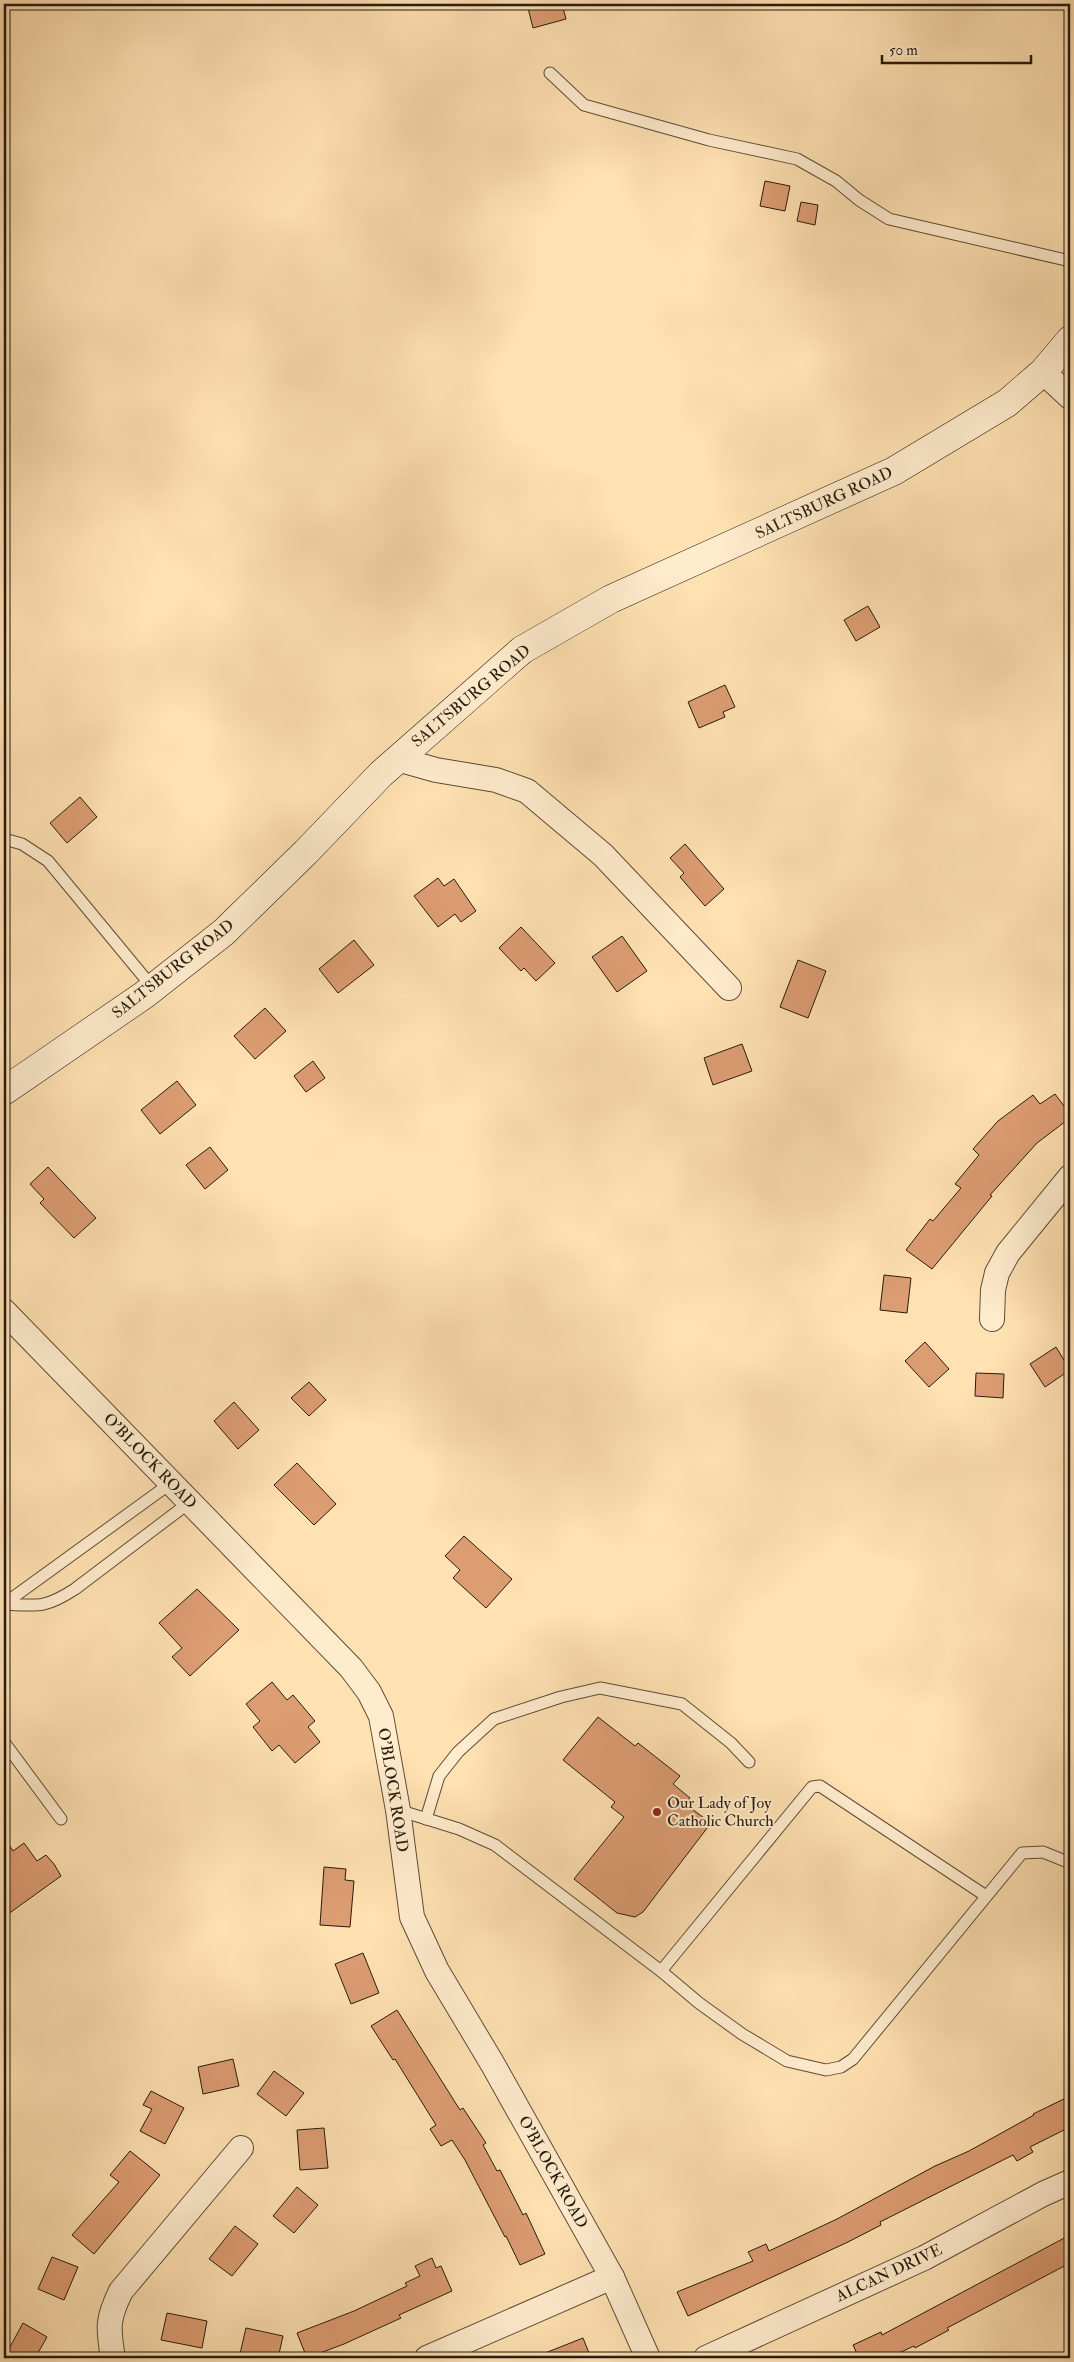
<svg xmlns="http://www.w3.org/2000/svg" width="1074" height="2362" viewBox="0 0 1074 2362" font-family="'IM FELL Double Pica',serif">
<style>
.building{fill:#dd9d73;stroke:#271b0e}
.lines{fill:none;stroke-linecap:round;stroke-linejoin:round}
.lane-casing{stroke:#5d4c37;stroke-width:13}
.street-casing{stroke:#5d4c37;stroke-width:26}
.secondary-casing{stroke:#271b0e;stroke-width:29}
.lane{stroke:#ffeccd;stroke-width:11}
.street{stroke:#ffeccd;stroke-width:24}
.secondary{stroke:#ffeccd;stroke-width:28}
.poi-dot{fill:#8f2418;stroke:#ffeccd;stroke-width:2}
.labels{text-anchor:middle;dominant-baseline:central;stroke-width:4;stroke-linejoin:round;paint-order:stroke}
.street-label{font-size:16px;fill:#271b0e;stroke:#ffeccd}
.poi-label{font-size:16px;fill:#271b0e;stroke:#ffeccd;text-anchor:start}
</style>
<rect width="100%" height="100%" fill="#ffe1b2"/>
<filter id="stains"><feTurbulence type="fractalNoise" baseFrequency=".004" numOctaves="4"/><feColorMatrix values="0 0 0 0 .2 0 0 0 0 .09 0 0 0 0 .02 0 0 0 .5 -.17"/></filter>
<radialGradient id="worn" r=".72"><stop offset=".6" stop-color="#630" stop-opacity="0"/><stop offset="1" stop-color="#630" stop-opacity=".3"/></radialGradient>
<g class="building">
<path d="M 527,4 L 562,4 L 566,19 L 533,28 Z"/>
<path d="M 765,181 L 790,186 L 785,211 L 760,206 Z"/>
<path d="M 801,202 L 818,205 L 815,225 L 797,221 Z"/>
<path d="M 868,606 L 880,627 L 856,641 L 844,620 Z"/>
<path d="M 725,685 L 735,707 L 723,712 L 725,717 L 699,728 L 688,702 Z"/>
<path d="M 80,797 L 97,817 L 67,843 L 50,823 Z"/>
<path d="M 685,844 L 724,889 L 705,906 L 680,877 L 684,873 L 670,858 Z"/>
<path d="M 438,878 L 444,886 L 454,879 L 476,911 L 461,922 L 455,914 L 438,927 L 414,896 Z"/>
<path d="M 521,927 L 555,963 L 536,981 L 524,968 L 521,971 L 499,948 Z"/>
<path d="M 622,936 L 647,971 L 617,992 L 592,957 Z"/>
<path d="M 354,940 L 374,965 L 338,993 L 319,969 Z"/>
<path d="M 798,960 L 826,971 L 808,1018 L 780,1007 Z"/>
<path d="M 265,1008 L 286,1031 L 255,1059 L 234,1036 Z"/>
<path d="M 742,1044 L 752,1071 L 713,1085 L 704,1058 Z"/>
<path d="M 313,1061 L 325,1078 L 306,1092 L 294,1076 Z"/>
<path d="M 177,1081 L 196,1105 L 160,1134 L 141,1110 Z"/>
<path d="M 1055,1094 L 1070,1114 L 1070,1118 L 1037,1143 L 990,1195 L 992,1196 L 932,1269 L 906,1250 L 930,1219 L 933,1221 L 961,1188 L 955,1184 L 979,1155 L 973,1149 L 998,1121 L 1033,1095 L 1040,1104 Z"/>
<path d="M 210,1147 L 228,1170 L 205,1189 L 186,1165 Z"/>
<path d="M 48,1167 L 96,1218 L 74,1238 L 40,1203 L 44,1199 L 30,1184 Z"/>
<path d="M 884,1275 L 911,1278 L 907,1313 L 880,1310 Z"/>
<path d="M 925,1342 L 949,1369 L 929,1387 L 905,1361 Z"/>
<path d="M 1056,1347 L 1070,1370 L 1045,1387 L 1030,1364 Z"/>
<path d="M 976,1373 L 1004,1374 L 1003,1398 L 975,1396 Z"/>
<path d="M 309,1382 L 326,1400 L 309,1416 L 291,1398 Z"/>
<path d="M 234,1402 L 259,1430 L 238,1449 L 214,1421 Z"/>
<path d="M 297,1463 L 336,1504 L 314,1525 L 274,1485 Z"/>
<path d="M 464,1536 L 512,1579 L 486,1608 L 453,1578 L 460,1570 L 445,1556 Z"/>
<path d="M 197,1589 L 239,1630 L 190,1676 L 172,1657 L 182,1648 L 159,1623 Z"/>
<path d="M 272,1682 L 287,1700 L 293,1695 L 315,1721 L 308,1727 L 320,1742 L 295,1763 L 279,1745 L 272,1751 L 253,1727 L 260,1721 L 246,1704 Z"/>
<path d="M 598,1717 L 635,1746 L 638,1743 L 680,1776 L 673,1784 L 690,1798 L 685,1804 L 711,1823 L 643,1912 L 635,1917 L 617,1913 L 574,1879 L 624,1817 L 611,1807 L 615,1802 L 563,1760 Z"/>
<path d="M 4,1837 L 13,1851 L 24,1843 L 37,1861 L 46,1855 L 54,1864 L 61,1876 L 4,1917 Z"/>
<path d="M 324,1867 L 346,1869 L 345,1880 L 354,1881 L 350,1927 L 320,1925 Z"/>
<path d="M 363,1953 L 379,1993 L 351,2004 L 335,1964 Z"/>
<path d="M 397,2010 L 460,2110 L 463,2108 L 486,2143 L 483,2145 L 497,2171 L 500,2170 L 523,2215 L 526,2213 L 545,2254 L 520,2265 L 506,2236 L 505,2237 L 465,2160 L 452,2140 L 441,2146 L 430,2129 L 436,2125 L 395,2059 L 393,2060 L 371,2026 Z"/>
<path d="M 233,2059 L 239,2086 L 203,2094 L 198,2067 Z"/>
<path d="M 274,2071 L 304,2093 L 286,2116 L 257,2094 Z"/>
<path d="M 151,2091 L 184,2108 L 165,2144 L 140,2131 L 152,2109 L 143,2105 Z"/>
<path d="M 1070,2096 L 1070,2127 L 1030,2147 L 1033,2152 L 1017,2161 L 1013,2155 L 880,2222 L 881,2225 L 848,2242 L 688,2316 L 677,2292 L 753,2261 L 748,2252 L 766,2244 L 769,2251 L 837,2219 L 935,2166 L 969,2151 L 1034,2115 L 1033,2114 Z"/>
<path d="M 324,2128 L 328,2168 L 300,2170 L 297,2130 Z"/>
<path d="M 130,2151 L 160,2175 L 94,2254 L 72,2235 L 119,2182 L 110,2175 Z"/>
<path d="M 297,2187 L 318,2205 L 294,2233 L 273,2216 Z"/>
<path d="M 235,2226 L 258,2244 L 232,2276 L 209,2259 Z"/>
<path d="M 1070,2235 L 1070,2263 L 947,2328 L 949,2330 L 915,2348 L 914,2346 L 888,2358 L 859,2358 L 853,2345 L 881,2332 L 882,2335 Z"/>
<path d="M 52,2257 L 78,2267 L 64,2300 L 38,2289 Z"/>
<path d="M 432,2258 L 436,2268 L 441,2266 L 452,2291 L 399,2315 L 401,2318 L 344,2344 L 307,2358 L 297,2333 L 354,2311 L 407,2286 L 405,2283 L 420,2276 L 415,2266 Z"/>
<path d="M 167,2313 L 207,2321 L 202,2348 L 161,2340 Z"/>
<path d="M 23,2323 L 47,2337 L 35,2358 L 4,2358 Z"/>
<path d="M 246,2328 L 283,2336 L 278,2358 L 239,2358 Z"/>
<path d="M 583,2338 L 591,2358 L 535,2358 L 535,2357 Z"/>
</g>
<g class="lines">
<g class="lane-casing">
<g id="lane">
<path d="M 550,73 L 584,105 L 709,140 L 797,159 L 836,181 L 859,200 L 889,219 L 1070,261"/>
<path d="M 4,839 L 22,844 L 48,861 L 153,988"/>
<path d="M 4,1604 L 171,1483"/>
<path d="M 5,1604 C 38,1606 46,1608 75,1589 L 190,1502"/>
<path d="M 4,1742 L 61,1819"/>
<path d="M 398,1810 L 459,1829 L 495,1845 L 661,1971 L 699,2003 L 742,2034 L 787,2061 L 826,2070 L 841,2067 L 853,2059 L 1022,1853 L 1043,1852 L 1070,1863"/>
<path d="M 426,1819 L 439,1776 L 458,1752 L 494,1719 L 561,1697 L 600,1688 L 682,1704 L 731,1743 L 749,1762"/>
<path d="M 661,1971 L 812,1787 L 820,1786 L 986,1896"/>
</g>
</g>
<g class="street-casing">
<g id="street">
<path d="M 1043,372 L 1070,397"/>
<path d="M 397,759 L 436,770 L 496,780 L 527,791 L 603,855 L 729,988"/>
<path d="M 4,1311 L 351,1668 L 369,1692 L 381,1716 L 398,1810 L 412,1917 L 437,1971 L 492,2063 L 612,2277 L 648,2358"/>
<path d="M 992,1319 L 993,1290 L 997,1273 L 1008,1253 L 1070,1177"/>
<path d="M 113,2358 C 108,2328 107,2319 121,2291 L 241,2148"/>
<path d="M 427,2358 L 612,2277"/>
<path d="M 706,2358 L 924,2258 L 1043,2194 L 1070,2182"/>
</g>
</g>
<g class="secondary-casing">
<path id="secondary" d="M 4,1091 L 144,995 L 224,932 L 306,852 L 381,774 L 522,650 L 611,599 L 894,471 L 1007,403 L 1043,372 L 1070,340"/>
</g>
<use href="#lane" class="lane"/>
<use href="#street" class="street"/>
<use href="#secondary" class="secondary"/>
</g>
<circle class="poi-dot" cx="657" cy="1812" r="5"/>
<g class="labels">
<g class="street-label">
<text transform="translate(824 503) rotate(-25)">SALTSBURG ROAD</text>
<text transform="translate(471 696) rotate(-40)">SALTSBURG ROAD</text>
<text transform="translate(173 969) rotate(-38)">SALTSBURG ROAD</text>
<text transform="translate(150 1461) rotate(46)">O'BLOCK ROAD</text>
<text transform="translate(393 1790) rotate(81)">O'BLOCK ROAD</text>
<text transform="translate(553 2172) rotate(61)">O'BLOCK ROAD</text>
<text transform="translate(889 2273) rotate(-25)">ALCAN DRIVE</text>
</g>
<g class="poi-label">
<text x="667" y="1803">Our Lady of Joy<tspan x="667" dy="18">Catholic Church</tspan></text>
</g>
</g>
<rect width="1074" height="2362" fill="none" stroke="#ffe1b2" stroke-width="20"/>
<rect x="5" y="5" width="1064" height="2352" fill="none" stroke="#271b0e" stroke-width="2.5"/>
<rect x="10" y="10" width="1054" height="2342" fill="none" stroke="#271b0e"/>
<path d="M882 55v8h149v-8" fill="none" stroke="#271b0e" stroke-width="2.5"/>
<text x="889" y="55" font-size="15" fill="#271b0e" stroke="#ffeccd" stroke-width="4" paint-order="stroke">50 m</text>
<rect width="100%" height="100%" filter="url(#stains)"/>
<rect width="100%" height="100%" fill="url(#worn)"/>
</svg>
